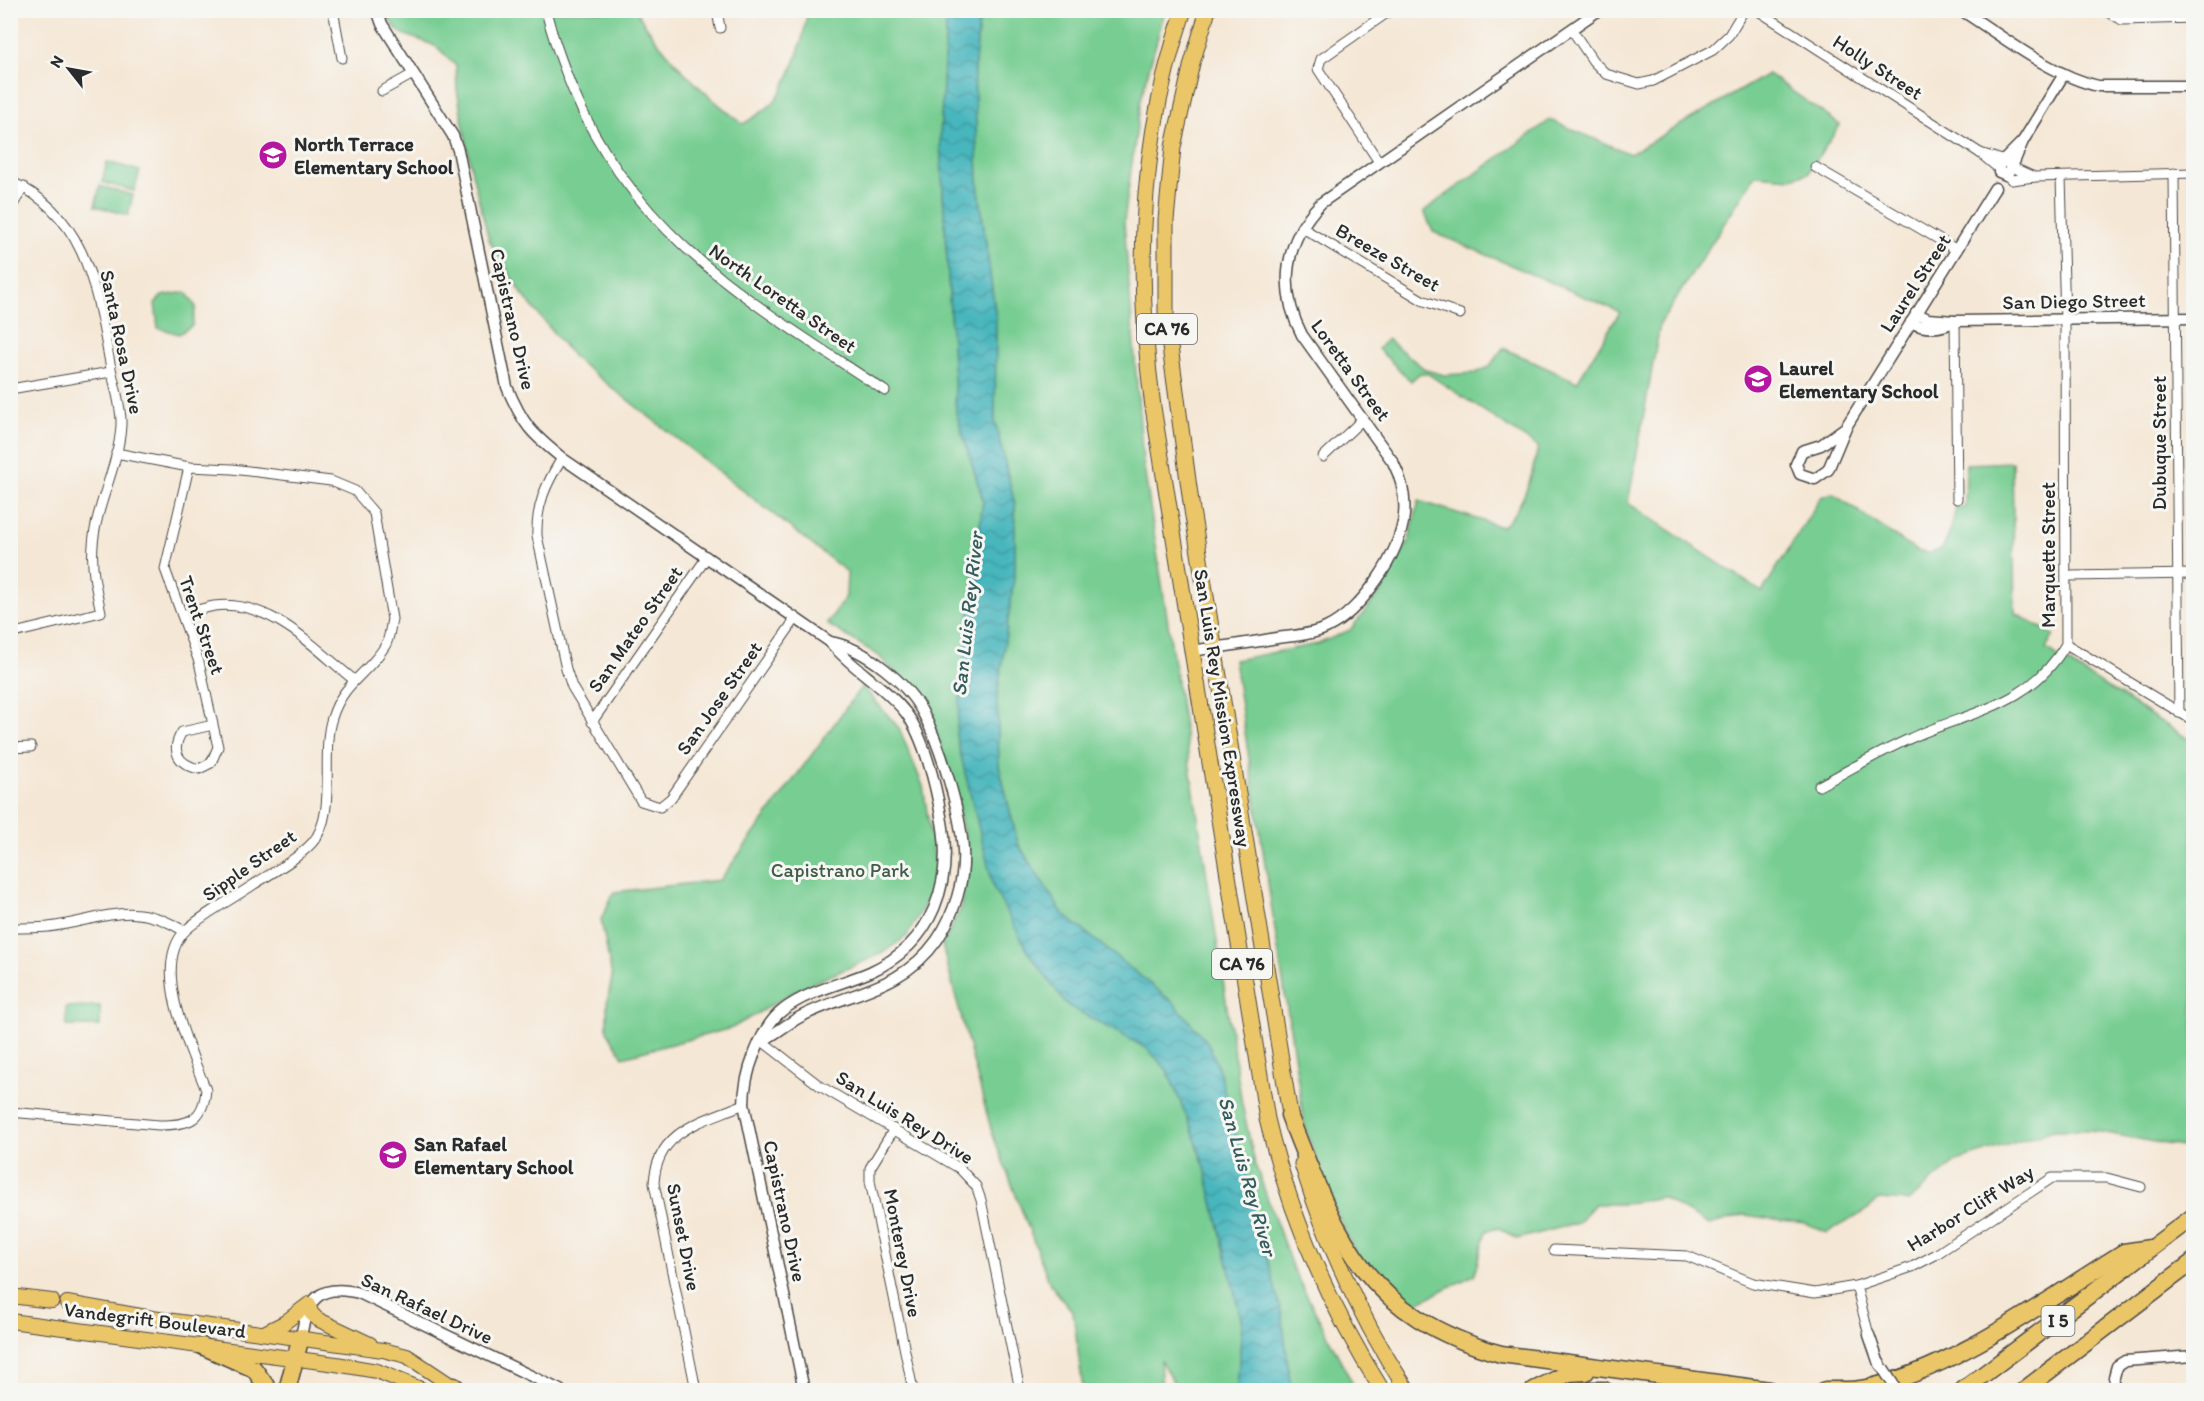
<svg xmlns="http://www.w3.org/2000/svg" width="2204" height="1401" viewBox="0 0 2204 1401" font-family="Itim,sans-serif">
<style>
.green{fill:#77cd92;stroke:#517c5e;stroke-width:1.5}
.water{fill:url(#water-waves);stroke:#387074;stroke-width:1.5}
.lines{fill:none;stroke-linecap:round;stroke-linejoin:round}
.minor-casing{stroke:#494744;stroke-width:11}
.tertiary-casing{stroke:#494744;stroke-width:13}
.primary-casing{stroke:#494744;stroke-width:16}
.trunk-casing{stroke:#494744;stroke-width:17}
.motorway-casing{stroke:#494744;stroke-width:19}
.minor{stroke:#fff;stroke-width:9}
.tertiary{stroke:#fff;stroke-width:10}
.primary{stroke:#ebc669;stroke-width:14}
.trunk{stroke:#ebc669;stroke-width:15}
.motorway{stroke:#ebc669;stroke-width:16}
.tertiary-bridge-casing{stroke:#494744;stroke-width:13;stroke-linecap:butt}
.tertiary-bridge{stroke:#fff;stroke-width:10}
.labels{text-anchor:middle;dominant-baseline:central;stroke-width:6;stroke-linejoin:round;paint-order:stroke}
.shield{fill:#f6f6f2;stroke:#686867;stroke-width:1.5}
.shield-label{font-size:18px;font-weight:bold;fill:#2b2b2b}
.street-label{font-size:20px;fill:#2b2b2b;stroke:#f6f6f2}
.poi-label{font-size:20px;font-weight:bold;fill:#2b2b2b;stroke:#f6f6f2;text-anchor:start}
.park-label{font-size:20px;fill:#425c4a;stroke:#f6f6f2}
.water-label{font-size:21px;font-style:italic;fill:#345c5e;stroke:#f6f6f2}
</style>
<defs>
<pattern id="water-waves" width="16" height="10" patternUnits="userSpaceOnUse" patternTransform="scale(1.5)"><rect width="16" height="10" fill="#46b6bd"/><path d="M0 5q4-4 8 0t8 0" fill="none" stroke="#3b949a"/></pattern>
</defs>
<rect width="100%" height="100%" fill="#f6f6f2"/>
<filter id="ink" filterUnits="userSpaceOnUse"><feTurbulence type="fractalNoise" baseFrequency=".0167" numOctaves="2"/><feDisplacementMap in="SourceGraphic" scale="12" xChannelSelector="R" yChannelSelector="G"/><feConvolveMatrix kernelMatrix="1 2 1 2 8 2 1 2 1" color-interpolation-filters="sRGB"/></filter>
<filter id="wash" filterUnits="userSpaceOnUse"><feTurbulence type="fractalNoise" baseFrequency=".008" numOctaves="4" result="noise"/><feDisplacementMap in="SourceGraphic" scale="24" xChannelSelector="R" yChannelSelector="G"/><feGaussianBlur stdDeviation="1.35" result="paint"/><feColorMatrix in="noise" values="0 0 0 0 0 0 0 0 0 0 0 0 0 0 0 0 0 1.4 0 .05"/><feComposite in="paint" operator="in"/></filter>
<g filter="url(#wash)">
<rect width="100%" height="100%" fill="#f5e7d5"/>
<g class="green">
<path d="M 387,11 L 636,11 C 663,54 702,93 743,124 C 753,117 770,109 776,99 C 791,78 806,35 807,11 L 949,11 L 946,24 L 940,141 L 956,412 L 983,500 L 956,736 L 994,889 L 1067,1005 L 1148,1049 L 1167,1070 L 1191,1127 L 1205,1168 L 1242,1323 L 1237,1390 L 1178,1390 L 1160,1360 L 1162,1390 L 1083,1390 L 1073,1312 L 1050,1284 L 992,1133 L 942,945 L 962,906 L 965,840 L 950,774 L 927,707 L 878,655 L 827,624 L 846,596 L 847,572 L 573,357 L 519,290 L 489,240 L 472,173 L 457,90 L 456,66 C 449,60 442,50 435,46 C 414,35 394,40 387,11 Z"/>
<path d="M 980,11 L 1165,11 L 1141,98 L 1124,221 L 1143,461 L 1242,1104 L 1255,1164 L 1293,1269 L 1356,1390 L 1291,1390 L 1282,1315 L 1175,1004 L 1063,914 L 1018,844 L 999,766 L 997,697 L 1015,571 L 1015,505 L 995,421 L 996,319 L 978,183 L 974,71 Z"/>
<path d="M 1768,74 L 1840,125 L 1808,173 L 1791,178 L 1755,175 L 1660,324 L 1628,503 L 1762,592 L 1821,497 L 1832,493 L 1915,550 C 1947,563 1951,530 1956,507 L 1965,507 L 1966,464 L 2012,462 L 2015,613 L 2054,635 L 2046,649 L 2193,742 L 2193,1149 L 2090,1130 L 2054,1130 L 1957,1161 L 1908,1201 L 1879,1199 C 1864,1216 1846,1220 1827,1233 L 1805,1223 L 1744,1215 L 1709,1225 L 1662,1197 L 1622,1204 L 1595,1204 L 1578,1223 L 1517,1239 L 1499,1228 L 1486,1231 L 1474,1275 L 1409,1307 L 1357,1257 L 1329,1196 L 1305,1127 L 1234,660 L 1318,644 L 1350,630 L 1379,594 L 1408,543 L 1419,501 L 1502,527 C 1524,507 1532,477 1538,447 L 1428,374 L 1420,373 L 1411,381 L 1378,349 L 1387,339 L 1426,370 L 1444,375 L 1476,373 L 1489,367 L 1503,348 L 1577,382 L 1620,312 L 1433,232 L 1424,211 L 1550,120 L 1630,154 Z"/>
<path d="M 107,162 L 140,171 L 134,191 L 102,182 Z"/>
<path d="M 100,186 L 133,195 L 128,215 L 95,206 Z"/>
<path d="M 186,292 L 196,307 L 192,326 L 179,334 L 158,328 L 155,303 L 162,296 Z"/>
<path d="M 862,686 L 899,728 L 923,786 L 936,870 L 926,902 L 907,936 L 881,954 L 801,988 L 732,1028 L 623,1057 L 607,1031 L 607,1003 L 612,977 L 601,919 L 614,892 L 720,880 Z"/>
<path d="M 100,1006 L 100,1026 L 66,1026 L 66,1007 Z"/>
</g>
<path class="water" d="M 949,11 L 980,11 L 974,71 L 978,183 L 996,319 L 995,421 L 1015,505 L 1015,571 L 997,697 L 999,766 L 1018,844 L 1063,914 L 1175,1004 L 1208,1043 L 1219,1069 L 1282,1315 L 1291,1390 L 1237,1390 L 1242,1323 L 1205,1168 L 1191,1127 L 1167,1070 L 1148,1049 L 1067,1005 L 1030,955 L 994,889 L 956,736 L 983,500 L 956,412 L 940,141 L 946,24 Z"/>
</g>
<g filter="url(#ink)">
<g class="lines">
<g class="minor-casing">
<g id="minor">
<path d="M 333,10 L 342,58"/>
<path d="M 546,10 C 552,38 562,62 572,88 C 635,239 756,305 885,391"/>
<path d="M 717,10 L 720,28"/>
<path d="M 1757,10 L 1980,153"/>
<path d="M 2104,10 L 2122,20 L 2194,18"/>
<path d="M 1572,30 L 1593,61 L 1606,74 L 1639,84 L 1653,81 L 1713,50 L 1729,35 L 1744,10"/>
<path d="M 382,91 L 413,74"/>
<path d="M 1379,162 L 1318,69 L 1321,59 L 1391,10"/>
<path d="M 1815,167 L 1957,250"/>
<path d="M 1998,168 L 1980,153 L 2005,161"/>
<path d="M 2174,173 L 2179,713"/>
<path d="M 2006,175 L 2012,180 L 2034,177 L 2012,167"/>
<path d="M 2034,177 L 2194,173"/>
<path d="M 10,181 C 87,215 96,289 110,363 C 113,382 122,406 121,425 C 119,466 96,504 93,545 C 91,568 96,589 101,612 L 10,634"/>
<path d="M 10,209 L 24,187"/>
<path d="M 1301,227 L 1422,300 L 1460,314"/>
<path d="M 1955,321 L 1957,499"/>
<path d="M 10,389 L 111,372"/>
<path d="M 1323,457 L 1363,419"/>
<path d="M 562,458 C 546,484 536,505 537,536 L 566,669 L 572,687 L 641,801 L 660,807 L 671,798 L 796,618"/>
<path d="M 189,467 L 165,569 L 199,662 L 218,747 L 211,763 L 199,769 C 178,764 170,751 182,732 L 213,725"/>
<path d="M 2068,576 L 2194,574"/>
<path d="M 182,615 C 192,612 203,608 214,606 C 271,599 313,647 354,680"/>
<path d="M 2066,644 L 2194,721"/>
<path d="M 592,722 L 707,557"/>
<path d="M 10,748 L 31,747"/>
<path d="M 1819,786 C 1849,770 1878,753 1909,739 C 1969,711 2030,707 2066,644 L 2065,320 L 2061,177"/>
<path d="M 10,928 C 23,928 36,928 48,927 C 103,920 132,898 184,931"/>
<path d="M 762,1041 L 820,1086 L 959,1168 L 976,1186 L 981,1200 L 1020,1390"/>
<path d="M 10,1112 L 159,1125 C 187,1125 203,1122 206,1090 C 191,1051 150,967 185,931 C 200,916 234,898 253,885 C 273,872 296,860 312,843 C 338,815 320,753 332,718 C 343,682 368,674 385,646 C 390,638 390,628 392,619 L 374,513 L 355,491 L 331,481 L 232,469 L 189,467 L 116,453"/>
<path d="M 894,1129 L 870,1168 L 870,1181 L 913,1390"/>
<path d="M 1554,1250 L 1687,1256 L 1753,1283 L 1815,1293 L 1856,1286 L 1912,1267 L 1935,1255 L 2052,1178 L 2107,1178 L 2141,1187"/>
<path d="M 1856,1286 L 1869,1335"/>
<path d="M 2114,1377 L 2115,1390"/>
<path d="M 696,1390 L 654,1183 C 657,1129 703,1122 744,1104"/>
</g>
</g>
<g class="tertiary-casing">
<g id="tertiary">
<path d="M 377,10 L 382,24 L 453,136 L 458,150 L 507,387 C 523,425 531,433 562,458 L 830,642 C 852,669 884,685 906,713 C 924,737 936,786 941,816 C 954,881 934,943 870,972 C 842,984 807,991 783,1010 C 760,1027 744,1075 744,1104 L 804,1390"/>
<path d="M 1961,10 C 2002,36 2052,76 2098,86 L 2194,86"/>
<path d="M 2023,141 L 2064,74"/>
<path d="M 2005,161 L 2012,167 L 2006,175 L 1999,172 L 1999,165 L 2023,141 L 2012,167"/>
<path d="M 1916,313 L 1928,319 L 1955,321 L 2194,318"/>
<path d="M 1911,322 C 1925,330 1941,329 1955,321"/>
<path d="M 1846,427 L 1821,445 L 1802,451 L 1796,464 L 1800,474 L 1815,479 L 1828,470 L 1846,427 L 1995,188"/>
<path d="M 1191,651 C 1220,647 1249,643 1277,638 C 1293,636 1311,635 1326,628 C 1361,612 1401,553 1404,515 C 1406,496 1401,478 1393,462 L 1302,335 C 1278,289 1284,241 1321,203 L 1599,10"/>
<path d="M 762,1041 C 775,1034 787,1024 800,1017 C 850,991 901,991 937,940 C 954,915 965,881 963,850 C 961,814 941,747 924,715 C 908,683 865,648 830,642"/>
<path d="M 1869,1335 L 1878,1361"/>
<path d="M 301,1337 C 307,1300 318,1283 359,1293 L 560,1390"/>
<path d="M 2114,1377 L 2117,1366 L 2125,1361 L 2194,1356"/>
</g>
</g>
<g class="primary-casing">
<g id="primary">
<path d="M 10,1296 L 52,1301"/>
<path d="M 67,1303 L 152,1318 L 383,1350 L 407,1356 L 458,1390"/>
<path d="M 10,1321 L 336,1364 L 377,1371 L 423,1390"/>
<path d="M 264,1333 L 284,1323 L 309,1304 L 311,1313 L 317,1319 L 370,1344"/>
</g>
</g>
<g class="trunk-casing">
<g id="trunk">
<path d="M 1184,10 C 1139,139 1135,274 1153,407 L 1267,1119 C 1290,1216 1329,1306 1382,1390"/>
<path d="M 1208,10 L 1192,63 L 1173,147 L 1166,220 L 1166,317 L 1192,510 L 1292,1127"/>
<path d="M 1302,1164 C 1327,1245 1361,1320 1407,1390"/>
</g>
</g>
<g class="motorway-casing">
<g id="motorway">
<path d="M 1289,1115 C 1337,1237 1363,1315 1501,1354 L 1770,1390"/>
<path d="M 202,1346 L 254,1369 L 269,1390"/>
<path d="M 454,1386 L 459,1390"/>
<path d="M 287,1390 L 301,1337"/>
<path d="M 1534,1390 L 1569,1373 L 1586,1372"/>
<path d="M 1577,1390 L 1604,1390"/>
<path d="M 1825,1390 C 1838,1390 1853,1391 1866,1388 C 1954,1370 2047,1299 2124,1252 L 2150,1248"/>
<path d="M 1963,1390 L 2194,1216"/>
<path d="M 2024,1390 L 2194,1261"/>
</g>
</g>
<use href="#minor" class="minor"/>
<use href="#tertiary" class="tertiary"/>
<use href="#primary" class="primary"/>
<use href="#trunk" class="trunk"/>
<use href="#motorway" class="motorway"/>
<g class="tertiary-bridge-casing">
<path id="tertiary-bridge" d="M 1878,1361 L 1897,1390"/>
</g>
<use href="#tertiary-bridge" class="tertiary-bridge"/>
</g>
</g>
<defs>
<g id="school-disc" transform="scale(1.5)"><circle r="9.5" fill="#b5179e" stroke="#f6f6f2"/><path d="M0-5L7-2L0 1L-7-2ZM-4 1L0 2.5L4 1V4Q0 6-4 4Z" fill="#fff"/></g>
</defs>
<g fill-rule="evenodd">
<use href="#school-disc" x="273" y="155"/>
<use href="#school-disc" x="1758" y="379"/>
<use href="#school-disc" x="393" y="1155"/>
</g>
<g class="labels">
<g class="shield">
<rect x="1137" y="314" width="60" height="30" rx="4.5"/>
<rect x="1212" y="949" width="60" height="30" rx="4.5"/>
<rect x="2041.5" y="1306" width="33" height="30" rx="4.5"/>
</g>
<g class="shield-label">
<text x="1167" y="329">CA 76</text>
<text x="1242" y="964">CA 76</text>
<text x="2058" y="1321">I 5</text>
</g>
<g class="street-label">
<text transform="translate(1878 67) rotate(33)">Holly Street</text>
<text transform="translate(1388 257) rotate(30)">Breeze Street</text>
<text transform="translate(1915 283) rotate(-57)">Laurel Street</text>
<text transform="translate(783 298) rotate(35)">North Loretta Street</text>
<text transform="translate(2074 301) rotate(-1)">San Diego Street</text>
<text transform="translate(513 319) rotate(77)">Capistrano Drive</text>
<text transform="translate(122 342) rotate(78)">Santa Rosa Drive</text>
<text transform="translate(1351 370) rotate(54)">Loretta Street</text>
<text transform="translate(2159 443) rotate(-90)">Dubuque Street</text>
<text transform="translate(2048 555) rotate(-90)">Marquette Street</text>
<text transform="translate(202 625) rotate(71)">Trent Street</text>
<text transform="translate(635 629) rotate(-55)">San Mateo Street</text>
<text transform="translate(719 698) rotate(-55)">San Jose Street</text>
<text transform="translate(1223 708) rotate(81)">San Luis Rey Mission Expressway</text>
<text transform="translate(249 865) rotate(-35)">Sipple Street</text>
<text transform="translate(905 1117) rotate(32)">San Luis Rey Drive</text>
<text transform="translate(1970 1208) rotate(-32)">Harbor Cliff Way</text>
<text transform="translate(785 1211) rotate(78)">Capistrano Drive</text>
<text transform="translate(684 1237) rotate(79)">Sunset Drive</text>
<text transform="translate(903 1253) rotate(79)">Monterey Drive</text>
<text transform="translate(427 1308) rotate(25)">San Rafael Drive</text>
<text transform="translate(155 1320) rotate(7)">Vandegrift Boulevard</text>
</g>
<g class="poi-label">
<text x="294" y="144">North Terrace<tspan x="294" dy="23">Elementary School</tspan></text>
<text x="1779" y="368">Laurel<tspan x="1779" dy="23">Elementary School</tspan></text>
<text x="414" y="1144">San Rafael<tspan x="414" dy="23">Elementary School</tspan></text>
</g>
<g class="park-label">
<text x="840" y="870">Capistrano Park</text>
</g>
<g class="water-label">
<text transform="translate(967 614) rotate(-84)">San Luis Rey River</text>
<text transform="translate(1248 1176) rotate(74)">San Luis Rey River</text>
</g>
</g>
<rect width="2204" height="1401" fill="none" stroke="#f6f6f2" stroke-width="36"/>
<g transform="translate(69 69) rotate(301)" stroke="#f6f6f2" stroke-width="4.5" paint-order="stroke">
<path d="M0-4.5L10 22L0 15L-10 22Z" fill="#2b2b2b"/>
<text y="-9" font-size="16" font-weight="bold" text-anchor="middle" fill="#2b2b2b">N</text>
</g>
</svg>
